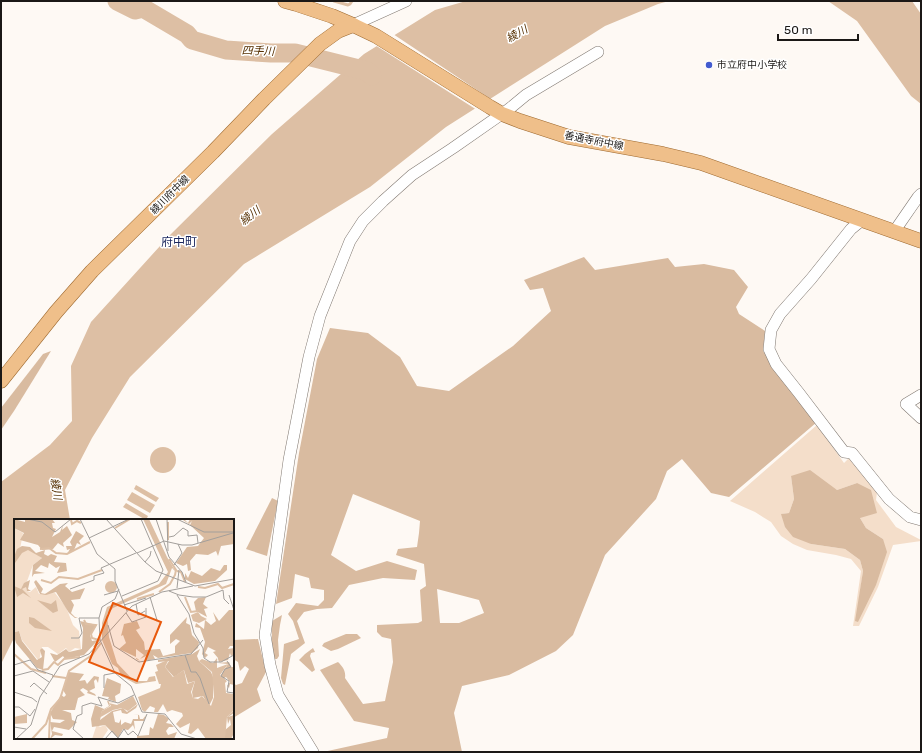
<svg xmlns="http://www.w3.org/2000/svg" width="922" height="753" viewBox="0 0 922 753" font-family="Rubik,'Noto Sans JP',sans-serif">
<style>
.green{fill:#f4deca;fill-rule:evenodd}
.forest{fill:#d9bba0;fill-rule:evenodd}
.water{fill:#ddbfa4}
.pier{fill:#fef9f4}
.lines{fill:none;stroke-linecap:round;stroke-linejoin:round}
.stream{stroke:#ddbfa4;stroke-width:3}
.river{stroke:#ddbfa4;stroke-width:19}
.minor-casing{stroke:#817972;stroke-width:12}
.major-casing{stroke:#9e692f;stroke-width:15}
.minor{stroke:#fff;stroke-width:11}
.major{stroke:#efbf8a;stroke-width:14}
.poi-dot{fill:#435bcf;stroke:#fff;stroke-width:1.5}
.labels{text-anchor:middle;dominant-baseline:central;stroke-width:3;stroke-linejoin:round;paint-order:stroke}
.poi-label{font-size:10px;fill:#1b1816;stroke:#fff;text-anchor:start}
.street-label{font-size:10px;fill:#1b1816;stroke:#fff}
.water-label{font-size:11px;font-style:italic;fill:#552f00;stroke:#fff}
.quarter-label{font-size:12px;fill:#1a265d;stroke:#fff}
.inset-river{fill:none;stroke:#ddbfa4;stroke-width:2}
.inset-road{fill:none;stroke:#a39f9b;stroke-width:1}
.view{fill:#e8590c;fill-opacity:0.15;stroke:#e8590c;stroke-width:2}
.inset-edge{fill:none;stroke:#1b1816;stroke-width:2}
</style>
<rect width="100%" height="100%" fill="#fef9f4"/>
<path class="green" d="M 817,425 L 844,463 L 849,458 L 877,492 L 876,500 L 896,527 L 921,540 L 921,541 L 893,545 L 878,587 L 859,626 L 853,626 L 861,571 L 851,559 L 836,555 L 807,550 L 793,544 L 781,536 L 771,522 L 755,512 L 730,501 ZM 791,476 L 837,490 L 857,483 L 860,518 L 866,528 L 883,539 L 856,621 L 863,571 L 860,560 L 845,549 L 811,544 L 782,514 L 789,513 L 794,499 Z"/>
<g class="forest">
<path d="M 584,257 L 595,270 L 668,258 L 675,267 L 704,264 L 734,270 L 748,287 L 736,307 L 739,314 L 765,331 L 763,351 L 817,422 L 729,497 L 711,493 L 682,459 L 667,471 L 656,499 L 605,555 L 573,635 L 556,651 L 509,675 L 462,686 L 454,713 L 462,752 L 323,752 L 387,738 L 389,728 L 354,721 L 320,670 L 338,662 C 343,667 346,671 345,678 L 363,704 L 385,701 L 393,662 L 391,639 L 382,637 L 377,632 L 377,625 L 418,623 L 422,621 L 420,590 L 426,586 L 424,564 L 396,555 L 398,549 L 417,547 L 419,533 L 420,521 L 353,494 L 331,555 L 356,571 L 387,561 L 417,570 L 415,580 L 383,578 L 349,585 L 332,608 L 317,609 L 304,612 L 297,621 L 305,643 L 291,654 L 285,685 L 283,684 L 281,678 L 284,644 L 299,639 L 293,621 L 288,614 L 296,603 L 318,606 L 324,600 L 324,590 L 311,588 L 309,578 L 295,574 L 292,598 L 276,604 L 299,453 L 317,359 L 330,328 L 368,333 L 400,357 L 417,386 L 449,391 L 513,346 L 551,311 L 543,288 L 530,290 L 524,280 ZM 437,589 L 479,600 L 484,613 L 459,623 L 440,623 Z"/>
<path d="M 51,351 L 14,411 L 1,430 L 1,408 L 43,354 Z"/>
<path d="M 810,470 L 837,490 L 857,483 L 871,490 L 877,513 L 860,518 L 866,528 L 883,539 L 887,552 L 876,585 L 858,622 L 855,621 L 863,571 L 860,560 L 845,549 L 811,544 L 793,537 L 785,527 L 781,514 L 789,513 L 794,499 L 791,476 Z"/>
<path d="M 272,498 L 278,501 L 267,556 L 246,549 Z"/>
<path d="M 282,615 L 280,625 L 278,640 L 279,656 L 277,659 L 274,659 L 272,652 L 272,621 Z"/>
<path d="M 346,634 L 357,634 L 361,638 L 338,649 L 331,651 L 322,646 L 324,643 Z"/>
<path d="M 258,639 L 266,672 L 257,689 L 261,701 L 233,718 L 233,683 L 236,685 L 242,683 L 249,669 L 245,666 L 240,671 L 238,662 L 233,659 L 233,640 Z"/>
<path d="M 313,648 L 315,652 L 311,653 L 310,656 L 315,670 L 312,672 L 299,660 L 305,654 Z"/>
</g>
<g class="water">
<path d="M 466,1 L 669,1 L 658,4 L 605,26 L 446,127 L 370,187 L 244,264 L 130,377 L 92,438 L 65,490 L 70,520 L 15,520 L 15,636 L 1,664 L 1,482 L 50,445 L 72,421 L 71,366 L 91,322 L 170,235 L 272,134 L 364,54 L 435,10 Z"/>
<path d="M 828,1 L 912,1 L 921,14 L 921,104 L 911,96 L 857,21 Z"/>
<circle cx="163" cy="460" r="13"/>
<path d="M 136,485 L 159,498 L 156,502 L 134,489 Z"/>
<path d="M 132,492 L 155,505 L 150,513 L 127,500 Z"/>
<path d="M 126,503 L 148,516 L 146,520 L 123,507 Z"/>
</g>
<path class="pier" d="M 393,34 L 492,100 L 477,110 L 375,45 Z"/>
<g class="lines">
<path class="stream" d="M 334,1 L 348,5 L 350,4 L 352,1"/>
<path class="river" d="M 117,1 L 135,10 L 143,8 L 187,34 L 192,40 L 226,50 L 271,53 L 295,53 L 367,71 L 372,76"/>
<g class="minor-casing">
<g id="minor">
<path d="M 353,25 L 406,1"/>
<path d="M 862,220 L 851,229 L 811,279 L 780,314 L 771,330 L 769,349 L 776,364 L 799,393 L 844,452 L 852,453 L 889,499 L 910,517 L 921,520"/>
<path d="M 897,232 L 898,226 L 918,197 L 921,194"/>
<path d="M 921,395 L 906,404 L 921,418"/>
<path d="M 313,752 L 278,695 L 270,665 L 265,635 L 289,460 L 309,357 L 320,316 L 350,241 L 363,221 L 383,201 L 412,175 L 453,148 L 509,109 L 526,95 L 598,52"/>
</g>
</g>
<g class="major-casing">
<g id="major">
<path d="M 285,1 L 296,4 L 332,16 L 353,25 L 376,36 L 490,107 L 502,114 L 520,121 L 569,137 L 663,154 L 701,163 L 921,241"/>
<path d="M 1,381 L 56,312 L 92,271 L 213,152 L 264,99 L 320,44 L 338,31 L 353,25"/>
</g>
</g>
<use href="#minor" class="minor"/>
<use href="#major" class="major"/>
</g>
<circle class="poi-dot" cx="709" cy="65" r="4"/>
<g class="labels">
<g class="poi-label">
<text x="717" y="65">市立府中小学校</text>
</g>
<g class="street-label">
<text transform="translate(594 141) rotate(11)">善通寺府中線</text>
<text transform="translate(170 195) rotate(-45)">綾川府中線</text>
</g>
<g class="water-label">
<text transform="translate(517 34) rotate(-29)">綾川</text>
<text transform="translate(258 51) rotate(2)">四手川</text>
<text transform="translate(250 216) rotate(-38)">綾川</text>
<text transform="translate(56 489) rotate(80)">綾川</text>
</g>
<g class="quarter-label">
<text x="179" y="242">府中町</text>
</g>
</g>
<g transform="translate(14 519)">
<rect width="220" height="220" fill="#fef9f4"/>
<path d="M 0,9 L 9,14 L 6,30 L 16,30 L 28,39 L 19,46 L 12,65 L 13,72 L 16,73 L 22,68 L 25,75 L 41,74 L 52,88 L 59,106 L 65,112 L 67,130 L 61,129 L 55,133 L 52,129 L 44,135 L 34,128 L 28,128 L 25,142 L 8,121 L 5,112 L 1,113 L 0,117 ZM 83,205 L 86,208 L 91,206 L 94,211 L 88,220 L 78,220 Z" fill="#f4deca"/>
<path d="M 0,0 L 11,3 L 11,0 L 38,0 L 41,4 L 38,4 L 39,9 L 42,10 L 38,18 L 46,13 L 49,6 L 48,11 L 53,7 L 58,16 L 49,24 L 50,28 L 44,24 L 39,30 L 28,31 L 24,26 L 6,21 L 10,14 L 0,9 ZM 173,0 L 171,1 L 174,4 L 176,0 L 220,0 L 220,25 L 207,27 L 204,37 L 202,32 L 194,36 L 182,35 L 176,42 L 177,51 L 174,52 L 173,45 L 169,47 L 162,44 L 173,28 L 184,27 L 190,19 L 176,6 L 178,2 L 175,5 L 169,1 ZM 62,12 L 70,17 L 65,22 L 67,26 L 63,24 L 60,31 L 53,35 L 56,30 L 53,31 L 52,27 L 58,27 L 56,23 ZM 8,27 L 16,28 L 22,34 L 31,31 L 30,35 L 34,37 L 37,35 L 43,37 L 40,43 L 52,44 L 53,52 L 43,54 L 46,47 L 42,49 L 35,44 L 34,49 L 27,46 L 21,52 L 31,54 L 20,55 L 18,58 L 19,46 L 28,39 L 14,31 L 8,34 L 1,44 L 0,51 L 0,38 L 3,30 ZM 210,46 L 213,46 L 213,51 L 201,62 L 180,65 L 171,60 L 171,54 L 174,59 L 177,52 L 188,57 L 197,49 L 206,52 ZM 16,61 L 14,70 L 17,72 L 13,72 L 12,68 L 8,70 L 17,79 L 9,74 L 3,78 L 0,67 L 7,70 L 10,64 ZM 22,61 L 29,70 L 27,74 L 31,75 L 46,65 L 54,64 L 51,67 L 58,73 L 71,69 L 66,80 L 57,81 L 60,86 L 57,94 L 61,98 L 64,98 L 61,99 L 55,94 L 42,73 L 32,76 L 26,75 L 20,63 ZM 192,78 L 189,85 L 194,89 L 190,90 L 193,98 L 182,92 L 180,83 L 184,79 ZM 23,81 L 37,85 L 42,81 L 44,92 L 39,94 ZM 215,91 L 220,91 L 220,127 L 216,127 L 214,130 L 220,129 L 219,136 L 217,137 L 216,134 L 214,141 L 205,143 L 204,140 L 203,143 L 204,139 L 199,133 L 202,132 L 194,128 L 191,134 L 194,136 L 191,139 L 188,135 L 191,123 L 186,109 L 181,108 L 182,104 L 190,110 L 191,101 L 197,106 L 202,102 L 199,93 L 205,102 ZM 15,98 L 20,99 L 38,112 L 21,109 L 15,104 ZM 173,98 L 172,104 L 176,106 L 178,116 L 185,123 L 184,129 L 178,134 L 144,139 L 139,136 L 141,140 L 131,142 L 132,137 L 126,140 L 130,136 L 122,130 L 122,139 L 124,140 L 126,142 L 122,140 L 122,138 L 105,130 L 112,124 L 109,116 L 107,117 L 110,105 L 123,102 L 126,109 L 122,111 L 130,123 L 131,131 L 146,130 L 149,137 L 161,134 L 161,127 L 166,122 L 162,120 L 156,125 L 156,116 ZM 66,102 L 83,106 L 76,116 L 78,122 L 84,121 L 70,136 L 51,140 L 49,137 L 41,143 L 36,134 L 43,136 L 52,130 L 55,133 L 68,130 L 69,109 ZM 5,112 L 8,122 L 23,141 L 28,138 L 26,131 L 28,129 L 31,132 L 29,151 L 23,149 L 2,124 L 0,117 L 1,113 ZM 186,130 L 183,137 L 185,142 L 197,153 L 199,158 L 199,179 L 195,187 L 189,177 L 179,179 L 178,173 L 181,162 L 174,164 L 170,151 L 160,158 L 151,148 L 155,142 L 144,143 L 144,141 L 178,135 ZM 215,143 L 217,148 L 220,148 L 220,166 L 216,165 L 215,169 L 213,167 L 216,163 L 212,158 L 209,160 L 207,156 L 214,145 L 204,144 ZM 55,153 L 70,155 L 65,162 L 71,161 L 73,165 L 80,157 L 85,158 L 84,164 L 82,160 L 80,162 L 81,169 L 75,172 L 81,175 L 82,177 L 73,174 L 74,172 L 69,169 L 66,171 L 71,176 L 64,179 L 61,191 L 48,191 L 57,194 L 58,201 L 63,203 L 55,211 L 40,208 L 38,212 L 49,215 L 48,217 L 41,216 L 36,220 L 38,215 L 36,203 L 46,204 L 51,201 L 39,200 L 36,194 L 47,176 L 50,178 L 52,176 L 49,171 ZM 93,159 L 107,165 L 106,174 L 101,177 L 102,183 L 94,180 L 95,178 L 88,177 ZM 93,182 L 104,184 L 95,183 L 96,187 L 88,192 L 86,201 L 98,192 L 109,189 L 113,193 L 124,185 L 122,189 L 113,195 L 108,194 L 107,191 L 99,193 L 101,203 L 105,204 L 107,200 L 107,206 L 111,203 L 117,205 L 119,200 L 124,200 L 124,196 L 119,195 L 125,196 L 126,200 L 129,200 L 132,196 L 130,202 L 120,202 L 121,211 L 119,206 L 114,211 L 109,210 L 104,219 L 91,206 L 78,208 L 77,200 L 81,186 L 90,190 L 95,187 ZM 220,191 L 220,194 L 214,198 L 220,196 L 220,214 L 217,220 L 211,220 L 211,211 L 217,206 L 216,200 L 214,205 L 213,198 ZM 144,195 L 150,196 L 155,200 L 152,204 L 157,205 L 160,208 L 155,208 L 152,212 L 154,216 L 163,213 L 160,220 L 123,220 L 123,217 L 135,216 L 136,208 L 139,210 Z" fill="#d9bba0"/>
<path d="M 129,0 L 135,0 L 153,38 L 160,50 L 164,52 L 161,52 L 158,49 L 152,65 L 99,89 L 93,95 L 95,118 L 103,144 L 120,162 L 133,162 L 135,158 L 141,157 L 142,162 L 122,165 L 107,157 L 104,149 L 98,145 L 88,121 L 88,104 L 93,88 L 145,65 L 154,53 ZM91 68a6 6 0 1 1 12 0a6 6 0 1 1-12 0ZM 184,93 L 187,97 L 193,100 L 185,104 L 179,102 L 177,96 ZM 203,139 L 203,149 L 214,145 L 206,156 L 213,162 L 211,164 L 212,174 L 220,175 L 220,191 L 213,198 L 211,220 L 192,220 L 184,209 L 177,215 L 174,214 L 176,204 L 166,209 L 162,205 L 169,197 L 168,194 L 158,191 L 153,193 L 149,185 L 144,193 L 140,193 L 141,189 L 136,187 L 131,193 L 128,191 L 124,178 L 146,169 L 147,165 L 145,165 L 141,153 L 144,152 L 142,146 L 151,142 L 154,142 L 151,148 L 159,158 L 170,151 L 173,165 L 181,162 L 177,173 L 179,179 L 184,180 L 188,177 L 197,187 L 200,178 L 198,153 L 185,142 L 188,140 L 199,144 ZM 119,177 L 123,185 L 114,192 L 108,189 L 99,191 L 85,199 L 88,192 L 97,187 L 95,184 L 103,186 ZM 13,195 L 13,204 L 0,205 L 0,198 Z" fill="#ddbfa4"/>
<path class="inset-river" d="M 57,1 L 58,5 L 63,2 L 67,4M 154,3 L 154,21M 101,9 L 116,0M 26,30 L 35,29 L 42,34 L 53,35 L 76,23M 163,52 L 167,53 L 171,63M 27,61 L 37,64 L 45,58 L 64,60 L 88,51M 184,68 L 191,69 L 204,65 L 208,69 L 220,65M 145,73 L 156,65 L 161,56 L 162,51 L 155,40M 171,78 L 177,93 L 184,92M 123,80 L 140,75M 70,101 L 72,105 L 82,106 L 77,115 L 78,119 L 85,121 L 80,128M 0,135 L 17,150 L 32,154M 28,151 L 34,150 L 40,143 L 44,146 L 50,140 L 66,138M 38,157 L 52,159M 18,220 L 32,205 L 37,190 L 46,180 L 55,152 L 78,136 L 87,124M 35,220 L 36,194"/>
<path class="inset-road" d="M 13,0 L 28,3 L 41,13 L 57,0M 66,0 L 83,35 L 101,50 L 101,62 L 113,92M 92,0 L 131,43 L 142,52 L 181,67 L 220,60M 142,0 L 155,38 L 168,53 L 172,63M 153,0 L 154,32M 163,0 L 190,13 L 220,13M 155,18 L 160,17 L 169,9 L 174,12 L 174,17 L 183,16 L 184,24M 75,19 L 115,0M 123,34 L 150,22 L 168,26 L 178,26 L 219,14M 131,43 L 136,37 L 137,32M 160,46 L 168,34 L 164,25M 163,69 L 165,51M 56,70 L 80,61 L 80,57 L 90,54 L 87,49 L 122,34M 155,72 L 165,76 L 179,78 L 192,78 L 209,71 L 210,80 L 215,85M 90,76 L 104,72M 163,76 L 175,95 L 180,114 L 189,129 L 190,139 L 196,143 L 207,143 L 220,136M 215,76 L 220,91M 108,77 L 144,62 L 149,51 L 127,0M 136,78 L 143,101M 122,85 L 124,96 L 131,92M 110,86 L 132,79M 112,94 L 118,103 L 132,98 L 132,89M 94,106 L 100,127 L 125,143 L 177,135 L 189,121M 57,119 L 65,119 L 68,114 L 65,99 L 85,99M 86,121 L 85,99 L 88,88 L 101,80 L 105,70M 86,121 L 101,154 L 117,167 L 128,193 L 151,195 L 167,215 L 183,220M 171,136 L 177,153 L 182,153 L 186,159 L 195,185M 213,142 L 217,148 L 211,150 L 207,157 L 215,162 L 213,173 L 220,174M 0,146 L 16,141 L 24,151 L 39,156M 0,157 L 19,152 L 35,163M 16,168 L 20,164 L 33,175M 90,169 L 90,156 L 101,154M 0,173 L 18,179 L 23,183M 0,188 L 5,188 L 16,197 L 21,190M 0,208 L 12,210M 2,220 L 17,206 L 26,178 L 46,147 L 75,135 L 118,87 L 148,73 L 179,67M 70,220 L 59,210 L 63,197 L 68,195 L 68,187 L 77,184 L 88,187 L 84,178 L 104,184 L 120,176M 91,220 L 98,212 L 104,219 L 110,210 L 114,216 L 119,212 L 124,217 L 133,195"/>
<path class="view" d="M 99,84 L 147,103 L 123,162 L 75,143 Z"/>
<rect width="220" height="220" class="inset-edge"/>
</g>
<rect width="922" height="753" fill="none" stroke="#1b1816" stroke-width="4"/>
<path d="M778 34v6h80v-6" fill="none" stroke="#1b1816" stroke-width="2"/>
<text x="784" y="34" font-size="12" fill="#1b1816" stroke="#ffffff" stroke-width="3" paint-order="stroke">50 m</text>
</svg>
